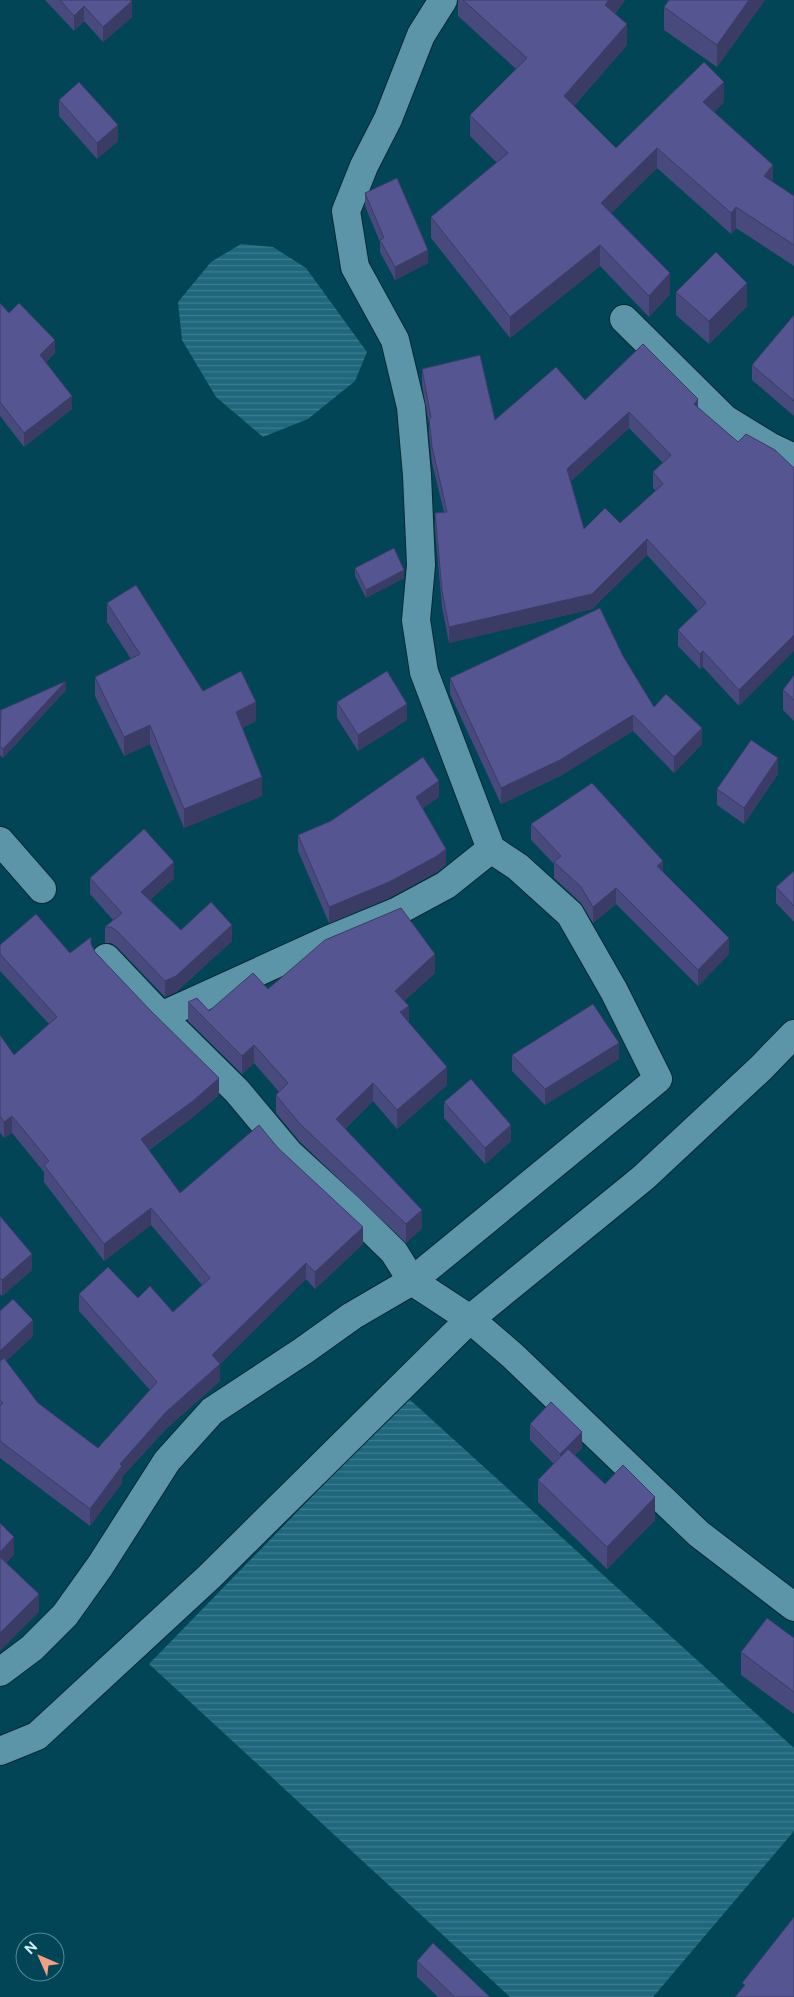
<svg xmlns="http://www.w3.org/2000/svg" width="794" height="1997" viewBox="0 0 794 1997" font-family="'Public Sans',sans-serif">
<style>
.water{fill:url(#water-rules)}
.lines{fill:none;stroke-linecap:round;stroke-linejoin:round}
.minor-casing{stroke:#0a2932;stroke-width:30}
.minor{stroke:#5c95a8;stroke-width:28}
.wall{fill:#48497d;fill-rule:evenodd}
.shaded-wall{fill:#3b3c66}
.building{fill:#545591;stroke:#3b3c66;fill-rule:evenodd}
</style>
<defs>
<pattern id="water-rules" width="6" height="5" patternUnits="userSpaceOnUse" patternTransform="scale(1.25)"><rect width="6" height="5" fill="#1f677c"/><path d="M0 2.5h6" fill="none" stroke="#3f7d8f"/></pattern>
</defs>
<rect width="100%" height="100%" fill="#014556"/>
<g class="water">
<path d="M 241,244 L 273,247 L 306,268 L 367,352 L 355,381 L 308,419 L 263,437 L 216,397 L 182,340 L 178,302 L 211,262 Z"/>
<path d="M 408,1398 L 794,1748 L 794,1831 L 653,1997 L 510,1997 L 149,1664 Z"/>
</g>
<g class="lines">
<g class="minor-casing">
<g id="minor">
<path d="M 624,319 L 725,419 L 769,446 L 794,458"/>
<path d="M 0,841 L 42,889"/>
<path d="M 106,958 L 161,1016 L 328,940 L 396,912 L 446,885 L 491,849"/>
<path d="M 161,1016 L 237,1091 L 289,1153 L 348,1207 L 394,1252 L 412,1281 L 470,1319 L 513,1356 L 699,1534 L 794,1607"/>
<path d="M 0,1672 L 32,1648 L 65,1615 L 100,1566 L 167,1461 L 212,1411 L 303,1351 L 352,1316 L 412,1281 L 658,1079 L 614,991 L 570,914 L 518,867 L 491,849 L 424,672 L 416,620 L 421,565 L 417,475 L 411,407 L 395,340 L 355,267 L 346,211 L 364,166 L 388,119 L 421,35 L 443,0"/>
<path d="M 0,1751 L 37,1736 L 209,1577 L 470,1319 L 643,1178 L 761,1068 L 794,1034"/>
</g>
</g>
<use href="#minor" class="minor"/>
</g>
<g class="wall">
<path d="M 45,0 L 130,0 L 132,17 L 103,42 L 84,21 L 74,31 Z"/>
<path d="M 458,0 L 625,0 L 615,14 L 627,45 L 574,106 L 616,148 L 724,102 L 714,112 L 773,182 L 794,196 L 794,266 L 736,228 L 731,234 L 657,168 L 611,213 L 670,294 L 649,317 L 600,266 L 510,338 L 431,238 L 431,217 L 497,163 L 470,136 L 470,115 L 516,69 L 458,16 Z"/>
<path d="M 765,0 L 717,67 L 664,30 L 664,7 Z"/>
<path d="M 59,100 L 118,141 L 97,159 L 59,116 Z"/>
<path d="M 365,193 L 428,263 L 395,280 L 380,252 L 380,242 L 365,206 Z"/>
<path d="M 676,292 L 747,306 L 709,344 L 676,315 Z"/>
<path d="M 0,303 L 9,313 L 55,353 L 46,362 L 72,409 L 24,447 L 0,416 Z"/>
<path d="M 794,315 L 794,416 L 752,380 L 752,365 Z"/>
<path d="M 422,369 L 495,420 L 585,400 L 698,408 L 738,442 L 746,434 L 739,706 L 703,667 L 700,669 L 678,646 L 678,630 L 698,611 L 647,555 L 592,609 L 449,643 L 442,607 L 435,529 L 435,513 L 444,512 L 432,463 L 429,434 L 429,424 L 422,385 ZM 629,428 L 663,463 L 653,472 L 653,488 L 656,491 L 620,523 L 584,529 L 571,481 Z"/>
<path d="M 355,568 L 404,578 L 366,598 L 355,576 Z"/>
<path d="M 107,603 L 203,691 L 256,721 L 242,728 L 262,796 L 184,828 L 150,744 L 124,756 L 95,696 L 95,677 L 131,659 L 107,622 Z"/>
<path d="M 623,656 L 654,707 L 702,744 L 674,773 L 633,731 L 560,776 L 501,804 L 450,694 L 450,678 Z"/>
<path d="M 794,675 L 794,721 L 783,710 L 783,690 Z"/>
<path d="M 66,690 L 3,758 L 0,755 L 0,710 Z"/>
<path d="M 337,702 L 407,720 L 358,751 L 337,718 Z"/>
<path d="M 778,774 L 744,824 L 717,805 L 717,789 Z"/>
<path d="M 439,797 L 423,808 L 446,865 L 437,872 L 389,898 L 329,923 L 298,851 L 298,835 L 331,821 Z"/>
<path d="M 531,824 L 663,872 L 729,954 L 698,986 L 616,904 L 593,923 L 581,903 L 554,878 L 554,864 L 531,840 Z"/>
<path d="M 794,871 L 794,922 L 776,903 L 776,887 Z"/>
<path d="M 90,878 L 174,878 L 150,900 L 181,930 L 232,941 L 176,992 L 165,997 L 117,947 L 111,943 L 105,943 L 105,927 L 113,920 L 90,894 Z"/>
<path d="M 0,945 L 70,953 L 91,945 L 95,952 L 219,1095 L 193,1117 L 149,1150 L 180,1193 L 278,1148 L 363,1244 L 315,1289 L 306,1279 L 220,1364 L 220,1381 L 166,1429 L 122,1477 L 122,1483 L 90,1526 L 0,1458 L 0,1311 L 33,1336 L 6,1361 L 38,1403 L 98,1448 L 150,1390 L 79,1311 L 79,1294 L 138,1298 L 173,1312 L 202,1285 L 151,1225 L 104,1261 L 44,1182 L 44,1172 L 12,1133 L 4,1138 L 0,1133 L 0,1035 L 14,1055 L 49,1024 L 0,971 Z"/>
<path d="M 435,973 L 404,1001 L 409,1023 L 447,1085 L 397,1129 L 373,1101 L 345,1129 L 422,1228 L 406,1243 L 300,1142 L 276,1113 L 276,1095 L 279,1092 L 254,1063 L 242,1074 L 188,1021 L 188,1002 L 209,1011 L 268,989 Z"/>
<path d="M 512,1055 L 619,1059 L 545,1105 L 512,1071 Z"/>
<path d="M 444,1102 L 511,1141 L 485,1164 L 444,1118 Z"/>
<path d="M 0,1216 L 32,1270 L 2,1296 L 0,1294 Z"/>
<path d="M 530,1424 L 582,1448 L 575,1455 L 605,1484 L 655,1520 L 607,1569 L 538,1502 L 538,1480 L 554,1464 L 530,1440 Z"/>
<path d="M 794,1638 L 794,1714 L 741,1675 L 741,1652 Z"/>
<path d="M 417,1961 L 490,1997 L 438,1997 L 417,1977 Z"/>
</g>
<g class="shaded-wall">
<path d="M 609,0 L 625,0 L 605,26 L 605,5 Z"/>
<path d="M 749,0 L 765,0 L 717,67 L 717,45 Z"/>
<path d="M 132,1 L 132,17 L 103,42 L 103,27 Z"/>
<path d="M 84,6 L 84,21 L 74,31 L 74,16 Z"/>
<path d="M 627,24 L 627,45 L 564,117 L 564,96 Z"/>
<path d="M 724,82 L 724,102 L 703,123 L 703,102 Z"/>
<path d="M 118,125 L 118,141 L 97,159 L 97,143 Z"/>
<path d="M 657,148 L 657,168 L 601,224 L 601,203 Z"/>
<path d="M 773,165 L 773,186 L 764,176 Z"/>
<path d="M 736,207 L 736,228 L 731,234 L 731,213 Z"/>
<path d="M 600,245 L 600,266 L 510,338 L 510,317 Z"/>
<path d="M 428,250 L 428,263 L 395,280 L 395,267 Z"/>
<path d="M 670,273 L 670,294 L 649,317 L 649,296 Z"/>
<path d="M 747,283 L 747,306 L 709,344 L 709,321 Z"/>
<path d="M 55,340 L 55,353 L 40,368 L 40,355 Z"/>
<path d="M 72,396 L 72,409 L 24,447 L 24,433 Z"/>
<path d="M 698,399 L 698,415 L 694,404 Z"/>
<path d="M 629,412 L 629,428 L 567,485 L 567,469 Z"/>
<path d="M 647,539 L 647,555 L 592,609 L 449,643 L 449,627 Z"/>
<path d="M 404,570 L 404,578 L 366,598 L 366,590 Z"/>
<path d="M 794,635 L 794,651 L 739,706 L 739,690 Z"/>
<path d="M 703,651 L 703,667 L 700,669 L 700,654 Z"/>
<path d="M 66,681 L 66,690 L 3,758 L 3,749 Z"/>
<path d="M 256,702 L 256,721 L 236,731 L 236,712 Z"/>
<path d="M 407,704 L 407,720 L 358,751 L 358,735 Z"/>
<path d="M 633,715 L 633,731 L 560,776 L 501,804 L 501,788 Z"/>
<path d="M 150,725 L 150,744 L 124,756 L 124,737 Z"/>
<path d="M 702,728 L 702,744 L 674,773 L 674,757 Z"/>
<path d="M 778,758 L 778,774 L 744,824 L 744,808 Z"/>
<path d="M 262,777 L 262,796 L 184,828 L 184,809 Z"/>
<path d="M 439,781 L 439,797 L 416,813 L 416,797 Z"/>
<path d="M 446,849 L 446,865 L 437,872 L 389,898 L 329,923 L 329,907 Z"/>
<path d="M 663,861 L 663,877 L 657,866 Z"/>
<path d="M 174,862 L 174,878 L 141,908 L 141,892 Z"/>
<path d="M 616,888 L 616,904 L 593,923 L 593,907 Z"/>
<path d="M 232,925 L 232,941 L 176,992 L 165,997 L 165,981 Z"/>
<path d="M 729,938 L 729,954 L 698,986 L 698,970 Z"/>
<path d="M 435,954 L 435,973 L 395,1009 L 395,991 Z"/>
<path d="M 409,1006 L 409,1024 L 400,1012 Z"/>
<path d="M 619,1043 L 619,1059 L 545,1105 L 545,1089 Z"/>
<path d="M 254,1045 L 254,1063 L 242,1074 L 242,1056 Z"/>
<path d="M 447,1067 L 447,1085 L 397,1129 L 397,1110 Z"/>
<path d="M 219,1078 L 219,1095 L 193,1117 L 141,1155 L 141,1139 Z"/>
<path d="M 373,1083 L 373,1101 L 336,1137 L 336,1119 Z"/>
<path d="M 12,1116 L 12,1133 L 4,1138 L 4,1122 Z"/>
<path d="M 511,1125 L 511,1141 L 485,1164 L 485,1148 Z"/>
<path d="M 151,1208 L 151,1225 L 104,1261 L 104,1244 Z"/>
<path d="M 422,1210 L 422,1228 L 406,1243 L 406,1224 Z"/>
<path d="M 363,1227 L 363,1244 L 315,1289 L 315,1272 Z"/>
<path d="M 32,1254 L 32,1270 L 2,1296 L 2,1280 Z"/>
<path d="M 306,1263 L 306,1279 L 220,1364 L 220,1381 L 166,1429 L 122,1477 L 122,1483 L 90,1526 L 90,1509 L 120,1464 L 212,1355 Z"/>
<path d="M 33,1320 L 33,1336 L 0,1367 L 0,1351 Z"/>
<path d="M 582,1432 L 582,1448 L 560,1470 L 560,1454 Z"/>
<path d="M 655,1497 L 655,1520 L 607,1569 L 607,1547 Z"/>
<path d="M 14,1537 L 14,1555 L 0,1570 L 0,1552 Z"/>
<path d="M 39,1594 L 39,1612 L 0,1651 L 0,1633 Z"/>
</g>
<g class="building">
<path d="M 60,0 L 130,0 L 132,1 L 103,27 L 84,6 L 74,16 Z"/>
<path d="M 463,0 L 609,0 L 605,5 L 627,24 L 564,96 L 616,148 L 704,62 L 724,82 L 703,102 L 773,165 L 764,176 L 794,196 L 794,245 L 736,207 L 731,213 L 657,148 L 601,203 L 670,273 L 649,296 L 600,245 L 510,317 L 431,217 L 508,153 L 470,115 L 527,58 Z"/>
<path d="M 669,0 L 749,0 L 717,45 L 664,7 Z"/>
<path d="M 79,82 L 118,125 L 97,143 L 59,100 Z"/>
<path d="M 397,178 L 428,250 L 395,267 L 380,240 L 384,238 L 365,193 Z"/>
<path d="M 716,252 L 747,283 L 709,321 L 676,292 Z"/>
<path d="M 0,303 L 9,313 L 19,303 L 55,340 L 40,355 L 72,396 L 24,433 L 0,402 Z"/>
<path d="M 794,315 L 794,401 L 752,365 Z"/>
<path d="M 643,344 L 698,399 L 694,404 L 738,442 L 746,434 L 775,450 L 794,468 L 794,635 L 739,690 L 703,651 L 700,654 L 678,630 L 706,603 L 647,539 L 592,594 L 449,627 L 442,591 L 435,513 L 447,512 L 432,447 L 429,418 L 431,418 L 422,369 L 480,355 L 495,420 L 556,367 L 585,400 ZM 629,412 L 671,455 L 653,472 L 663,484 L 620,523 L 605,508 L 584,529 L 567,469 Z"/>
<path d="M 394,548 L 404,570 L 366,590 L 355,568 Z"/>
<path d="M 136,585 L 203,691 L 241,671 L 256,702 L 236,712 L 262,777 L 184,809 L 150,725 L 124,737 L 95,677 L 140,654 L 107,603 Z"/>
<path d="M 600,608 L 623,656 L 654,707 L 666,694 L 702,728 L 674,757 L 633,715 L 560,760 L 501,788 L 450,678 Z"/>
<path d="M 387,671 L 407,704 L 358,735 L 337,702 Z"/>
<path d="M 794,675 L 794,700 L 783,690 Z"/>
<path d="M 66,681 L 3,749 L 0,746 L 1,710 Z"/>
<path d="M 751,740 L 778,758 L 744,808 L 717,789 Z"/>
<path d="M 423,757 L 439,781 L 416,797 L 446,849 L 437,856 L 389,882 L 329,907 L 298,835 L 331,821 Z"/>
<path d="M 592,783 L 663,861 L 657,866 L 729,938 L 698,970 L 616,888 L 593,907 L 581,887 L 554,862 L 561,856 L 531,824 Z"/>
<path d="M 144,829 L 174,862 L 141,892 L 181,930 L 211,902 L 232,925 L 176,976 L 165,981 L 117,931 L 111,927 L 105,927 L 122,913 L 90,878 Z"/>
<path d="M 794,871 L 794,906 L 776,887 Z"/>
<path d="M 401,908 L 435,954 L 395,991 L 409,1006 L 400,1012 L 447,1067 L 397,1110 L 373,1083 L 336,1119 L 422,1210 L 406,1224 L 300,1124 L 276,1095 L 288,1083 L 254,1045 L 242,1056 L 188,1002 L 197,998 L 209,1011 L 253,973 L 268,989 L 325,940 Z"/>
<path d="M 36,914 L 70,953 L 91,937 L 91,944 L 95,952 L 150,1010 L 219,1078 L 193,1101 L 141,1139 L 180,1193 L 259,1125 L 278,1148 L 363,1227 L 315,1272 L 306,1263 L 212,1355 L 220,1364 L 166,1412 L 120,1464 L 122,1466 L 90,1509 L 0,1441 L 0,1406 L 3,1403 L 0,1400 L 0,1361 L 4,1358 L 38,1403 L 98,1448 L 157,1382 L 79,1294 L 108,1267 L 138,1298 L 150,1286 L 173,1312 L 210,1278 L 151,1208 L 104,1244 L 44,1165 L 49,1161 L 12,1116 L 4,1122 L 0,1116 L 0,1035 L 14,1055 L 57,1017 L 0,954 L 0,945 Z"/>
<path d="M 593,1004 L 619,1043 L 545,1089 L 512,1055 Z"/>
<path d="M 471,1079 L 511,1125 L 485,1148 L 444,1102 Z"/>
<path d="M 0,1216 L 32,1254 L 2,1280 L 0,1278 Z"/>
<path d="M 13,1299 L 33,1320 L 0,1351 L 0,1311 Z"/>
<path d="M 551,1402 L 582,1432 L 560,1454 L 530,1424 Z"/>
<path d="M 568,1449 L 605,1484 L 623,1465 L 655,1497 L 607,1547 L 538,1480 Z"/>
<path d="M 0,1523 L 14,1537 L 0,1552 Z"/>
<path d="M 0,1557 L 39,1594 L 0,1633 Z"/>
<path d="M 767,1618 L 794,1638 L 794,1692 L 741,1652 Z"/>
<path d="M 794,1917 L 794,1997 L 735,1997 L 745,1985 L 742,1983 Z"/>
<path d="M 433,1943 L 490,1997 L 455,1997 L 417,1961 Z"/>
</g>
<g transform="translate(40 1957) rotate(315)"><circle r="24" fill="#014556" stroke="#558997"/>
<path d="M0-4L9 19L0 12L-9 19Z" fill="#f2a081"/>
<text y="-8" font-size="14" font-weight="bold" text-anchor="middle" fill="#d2eff9">N</text>
</g>
</svg>
